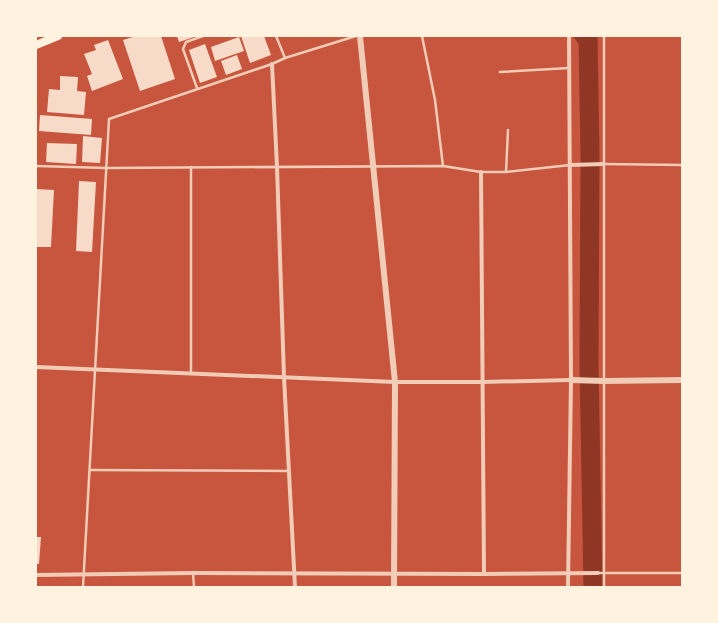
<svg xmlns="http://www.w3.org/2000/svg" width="718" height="623" viewBox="0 0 718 623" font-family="Literata,serif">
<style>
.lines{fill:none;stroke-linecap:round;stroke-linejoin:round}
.stream{stroke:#8f3625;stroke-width:3}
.river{stroke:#8f3625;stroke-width:19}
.building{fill:#f7dbc8}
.service{stroke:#f1ccb7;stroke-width:2.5}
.minor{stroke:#f1ccb7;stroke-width:4}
.tertiary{stroke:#f1ccb7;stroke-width:6}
.trunk{stroke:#fff3e0;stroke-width:8}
</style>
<rect width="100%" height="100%" fill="#c8553d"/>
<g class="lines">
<path class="stream" d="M 575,36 L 588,55"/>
<path class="river" d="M 588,36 L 590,154 L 589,365 L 593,587"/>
</g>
<g class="building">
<path d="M 136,36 L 161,36 L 175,79 L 140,91 L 123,40 Z"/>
<path d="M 177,36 L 197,36 L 179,42 Z"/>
<path d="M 241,36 L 264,36 L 271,55 L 250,63 Z"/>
<path d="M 239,37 L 244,51 L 215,61 L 211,47 Z"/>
<path d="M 108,40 L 123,79 L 92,91 L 87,76 L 92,74 L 84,54 L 96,50 L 94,45 Z"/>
<path d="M 205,44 L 217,77 L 200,83 L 189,50 Z"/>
<path d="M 237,55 L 242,69 L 226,75 L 221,61 Z"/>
<path d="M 60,76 L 78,77 L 77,91 L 86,92 L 84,115 L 47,112 L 49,89 L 60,90 Z"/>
<path d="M 40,115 L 92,119 L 91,135 L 39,131 Z"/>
<path d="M 83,136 L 102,138 L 100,163 L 82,162 Z"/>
<path d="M 47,143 L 77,144 L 76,164 L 46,162 Z"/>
<path d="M 79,181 L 96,182 L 92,252 L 76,251 Z"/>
<path d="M 36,189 L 54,190 L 51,247 L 36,247 Z"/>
<path d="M 36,537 L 41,537 L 39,564 L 36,564 Z"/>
</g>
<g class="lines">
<g class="service">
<path d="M 276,36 L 285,58"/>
<path d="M 422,36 L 435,100 L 443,166"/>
<path d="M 604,36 L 604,587"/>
<path d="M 500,72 L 569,68"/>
<path d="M 197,88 L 183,49 L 186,42 L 203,36"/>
<path d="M 603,164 L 682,165"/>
<path d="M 36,166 L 107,168 L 443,166 L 481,172 L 506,172 L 570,165"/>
<path d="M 506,172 L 508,130"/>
<path d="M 191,373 L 191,167"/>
<path d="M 90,470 L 289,471"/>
<path d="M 193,573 L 194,587"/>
<path d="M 598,573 L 682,573"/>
<path d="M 83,587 L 109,119 L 272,64 L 285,58 L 356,36"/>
</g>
<g class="minor">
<path d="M 272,64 L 277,167 L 284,377 L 295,587"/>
<path d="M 571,165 L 603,164"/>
<path d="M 481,172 L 484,574"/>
<path d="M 36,367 L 395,382 L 482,382 L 571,380"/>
<path d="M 36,575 L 193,573 L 484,574 L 598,573"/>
<path d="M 568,587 L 571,380 L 569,36"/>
</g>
<g class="tertiary">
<path d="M 360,36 L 395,382 L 394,587"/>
<path d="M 571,380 L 604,381 L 682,380"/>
</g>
<path class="trunk" d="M 36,45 L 58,36"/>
</g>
<rect width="718" height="623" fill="none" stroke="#fff3e0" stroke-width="74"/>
</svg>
